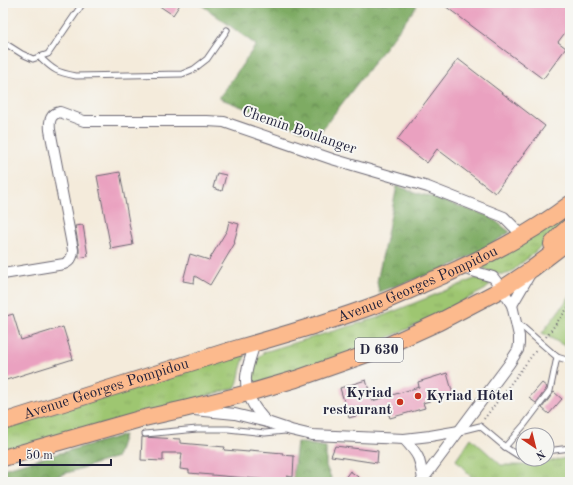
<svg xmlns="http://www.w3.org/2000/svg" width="573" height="485" viewBox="0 0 573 485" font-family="'Old Standard TT',serif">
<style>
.grass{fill:url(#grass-tufts);stroke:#607456}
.forest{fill:url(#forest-crowns);stroke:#50664f}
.building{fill:#eaa1c0}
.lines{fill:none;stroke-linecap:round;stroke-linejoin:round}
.lane-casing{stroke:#6c6873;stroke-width:7}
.street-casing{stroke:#6c6873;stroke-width:12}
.primary-casing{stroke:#6c6873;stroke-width:18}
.path{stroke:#6c6873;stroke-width:2;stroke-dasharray:1 3;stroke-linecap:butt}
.lane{stroke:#fff;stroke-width:5}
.street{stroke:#fff;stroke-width:10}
.primary{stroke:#fcba8d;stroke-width:16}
.poi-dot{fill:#c8321e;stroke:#f6f6f2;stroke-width:1.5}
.labels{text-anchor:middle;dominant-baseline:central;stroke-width:4;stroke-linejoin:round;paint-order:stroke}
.shield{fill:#f6f6f2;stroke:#626272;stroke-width:1}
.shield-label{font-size:14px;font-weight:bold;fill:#22223b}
.street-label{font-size:15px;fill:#22223b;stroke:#f6f6f2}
.poi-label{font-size:15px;font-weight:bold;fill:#22223b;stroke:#f6f6f2;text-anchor:end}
</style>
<defs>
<pattern id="grass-tufts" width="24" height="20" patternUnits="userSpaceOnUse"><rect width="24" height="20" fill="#9ec671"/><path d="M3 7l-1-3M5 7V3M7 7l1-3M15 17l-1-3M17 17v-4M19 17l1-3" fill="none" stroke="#88aa63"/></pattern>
<pattern id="forest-crowns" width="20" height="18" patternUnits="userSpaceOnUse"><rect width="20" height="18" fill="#7eab63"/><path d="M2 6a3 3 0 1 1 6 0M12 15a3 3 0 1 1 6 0" fill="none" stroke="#678b53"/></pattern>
</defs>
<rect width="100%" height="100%" fill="#f6f6f2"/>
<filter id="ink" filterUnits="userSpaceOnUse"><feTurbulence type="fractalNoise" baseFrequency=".025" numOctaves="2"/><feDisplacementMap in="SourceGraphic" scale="8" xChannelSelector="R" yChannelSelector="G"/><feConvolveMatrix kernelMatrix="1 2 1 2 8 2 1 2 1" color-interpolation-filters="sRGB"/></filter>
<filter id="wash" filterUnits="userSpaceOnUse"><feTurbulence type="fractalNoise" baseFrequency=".012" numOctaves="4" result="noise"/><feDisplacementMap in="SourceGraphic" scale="16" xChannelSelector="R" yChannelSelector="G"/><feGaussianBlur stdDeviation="0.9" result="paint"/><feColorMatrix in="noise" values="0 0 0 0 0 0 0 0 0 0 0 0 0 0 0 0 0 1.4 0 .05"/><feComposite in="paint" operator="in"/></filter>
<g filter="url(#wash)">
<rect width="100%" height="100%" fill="#f4ebdb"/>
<g class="grass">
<path d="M 570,211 L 570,222 L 510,273 C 500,277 490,271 480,267 Z"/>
<path d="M 474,279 C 479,278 487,279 490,284 L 489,286 L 486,289 L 421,323 L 354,353 L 253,384 L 250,382 C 251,367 254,362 264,352 L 380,317 Z"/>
<path d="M 570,296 L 570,349 L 542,333 Z"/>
<path d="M 243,353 L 245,355 C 244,359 242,364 241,368 C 239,375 239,382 235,388 L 3,452 L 3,428 Z"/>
<path d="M 471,438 L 501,465 L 534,465 L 570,457 L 570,482 L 476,482 L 456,460 Z"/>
</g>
<g class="forest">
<path d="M 199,3 L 412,3 L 417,6 L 317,136 L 219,98 L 256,45 Z"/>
<path d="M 397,186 L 489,216 L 510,232 L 481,251 L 447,268 L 379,292 L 377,282 Z"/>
<path d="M 124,435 L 117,457 L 39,482 L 3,482 L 3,469 Z"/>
<path d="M 297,442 L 326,447 L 326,466 L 333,482 L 292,482 Z"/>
</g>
<g id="blocks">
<g class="building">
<path d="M 155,3 L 181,3 L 173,15 Z"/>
<path d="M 441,3 L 570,3 L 570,26 L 558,42 L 566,48 L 543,79 Z"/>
<path d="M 458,59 L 545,126 L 495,193 L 437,149 L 427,163 L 397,140 Z"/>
<path d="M 120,172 L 133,245 L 111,249 L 97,176 Z"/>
<path d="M 217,173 L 226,175 L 222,191 L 213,188 Z"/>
<path d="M 229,221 L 239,224 L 234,242 L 235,243 L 210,285 L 195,276 L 194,283 L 183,281 L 190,254 L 209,260 L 227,230 Z"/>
<path d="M 83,225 L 88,256 L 79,258 L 79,249 L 75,226 Z"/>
<path d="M 13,314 L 21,340 L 63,327 L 73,359 L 3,381 L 3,317 Z"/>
<path d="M 447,373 L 453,394 L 423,403 L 425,408 L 390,418 L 386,407 L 349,418 L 340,388 L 366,380 L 372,401 L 419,387 L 418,382 Z"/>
<path d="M 542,383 L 547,387 L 546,389 L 536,403 L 529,398 Z"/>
<path d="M 554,392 L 562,399 L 549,414 L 542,408 Z"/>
<path d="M 142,437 L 180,439 L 180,443 L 225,447 L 224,450 L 249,452 L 249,450 L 283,453 L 282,455 L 294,456 L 293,477 L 287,476 L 286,480 L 280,480 L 280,481 L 189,473 L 189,470 L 180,469 L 182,453 L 163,453 L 163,461 L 141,460 Z"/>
<path d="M 335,446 L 378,451 L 377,463 L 331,456 Z"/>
<path d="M 350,471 L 365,482 L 342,482 Z"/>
</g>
</g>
</g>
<g filter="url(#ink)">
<use href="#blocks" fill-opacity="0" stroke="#6c6873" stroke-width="1"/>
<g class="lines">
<g class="lane-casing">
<g id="lane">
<path d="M 3,42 L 22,54 L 33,59 L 48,54 L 83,3"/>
<path d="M 40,57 C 54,71 57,72 76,76 L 182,74 L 194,69 L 207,59 L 227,30"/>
<path d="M 518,323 L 557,357 L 570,361"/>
<path d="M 460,431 L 480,426 L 505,447 L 519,456 L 523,455"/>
<path d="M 145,434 L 197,429 L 228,429 L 265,433 L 285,431"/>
<path d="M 505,447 L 525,424 L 550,391 L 557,357"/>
<path d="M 547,451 L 570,448"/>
</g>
</g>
<g class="street-casing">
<g id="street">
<path d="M 3,274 L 64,264 C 71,261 73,257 73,250 L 50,130 C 49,121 50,114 60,112 L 84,121 L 207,121 L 224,122 L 332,159 L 428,187 L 504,217 L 517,230 L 521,237"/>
<path d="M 512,305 L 530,274"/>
<path d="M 255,343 C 252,354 247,365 246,377 C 245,394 255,410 267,422"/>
<path d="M 194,410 L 235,414 L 267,422 L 291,430 L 312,435 L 404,439 L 430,436 L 459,431"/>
<path d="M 404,439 C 419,455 420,458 423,480"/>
<path d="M 421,482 L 509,364 L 518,350 L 519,344 L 519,336 L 512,305 L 502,289 L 493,277 L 462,268"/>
</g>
</g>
<g class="primary-casing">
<g id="primary">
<path d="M 552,244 L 562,233 L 570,226"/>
<path id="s1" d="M 3,422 C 78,398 153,374 228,351 C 277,337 327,323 375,305 C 393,298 410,290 428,282 C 479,261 526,237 570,204"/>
<path d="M 3,458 L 140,419 L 184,409 L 248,393 L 296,379 L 373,352 L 439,322 L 502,289 L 532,269 L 570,240"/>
</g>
</g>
<g class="path">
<path d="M 546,337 L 570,305"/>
<path d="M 484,419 L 537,349"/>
</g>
<use href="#lane" class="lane"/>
<use href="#street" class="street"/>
<use href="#primary" class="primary"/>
</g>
</g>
<g class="poi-dot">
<circle cx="418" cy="396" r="4"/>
<circle cx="400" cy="402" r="4"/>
</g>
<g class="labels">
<rect class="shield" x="355" y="338" width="48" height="24" rx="3"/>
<g class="shield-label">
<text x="379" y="350">D 630</text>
</g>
<g class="street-label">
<text transform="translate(299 131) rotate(19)">Chemin Boulanger</text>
<text stroke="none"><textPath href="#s1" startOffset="437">Avenue Georges Pompidou</textPath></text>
<text stroke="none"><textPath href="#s1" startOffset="108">Avenue Georges Pompidou</textPath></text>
</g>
<g class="poi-label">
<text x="392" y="393">Kyriad<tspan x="392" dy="17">restaurant</tspan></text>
<text x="426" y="396" text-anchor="start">Kyriad Hôtel</text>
</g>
</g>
<rect width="573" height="485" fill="none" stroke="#f6f6f2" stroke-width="16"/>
<g transform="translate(535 447) rotate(145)"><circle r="19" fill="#f6f6f2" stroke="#a1a1a9"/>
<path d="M0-3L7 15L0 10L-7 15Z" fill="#c8321e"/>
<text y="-6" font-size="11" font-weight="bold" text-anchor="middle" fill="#22223b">N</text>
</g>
<path d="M20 459v6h91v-6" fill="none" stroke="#22223b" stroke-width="2"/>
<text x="26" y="459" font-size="12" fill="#22223b" stroke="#f6f6f2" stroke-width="3" paint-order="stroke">50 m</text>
</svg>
